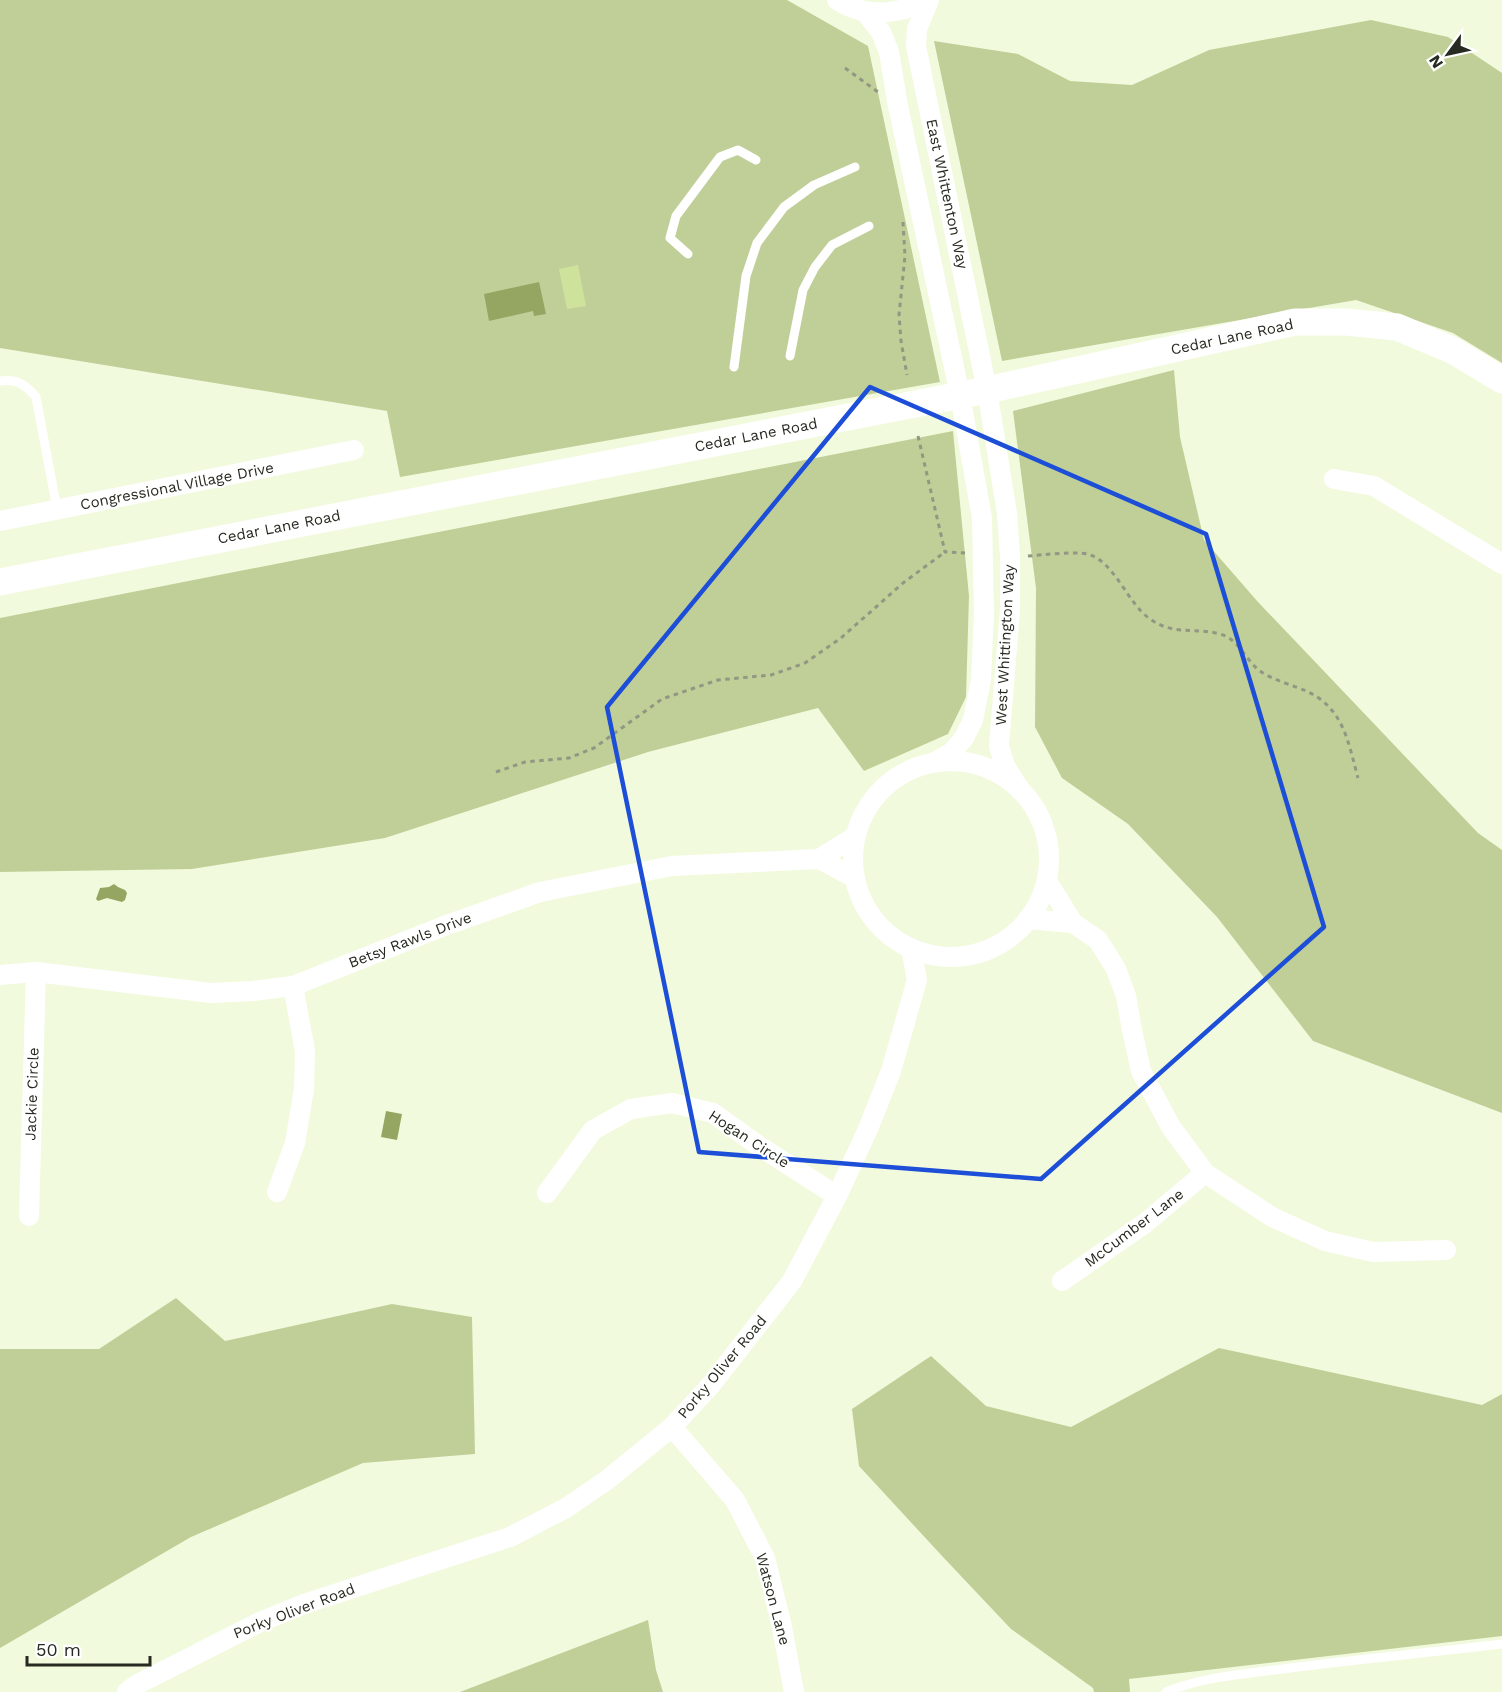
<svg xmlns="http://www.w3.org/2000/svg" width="1502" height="1692" viewBox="0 0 1502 1692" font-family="'Work Sans',sans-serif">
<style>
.green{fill:#c0cf97}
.water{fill:#95a663}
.building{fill:#cfe29c}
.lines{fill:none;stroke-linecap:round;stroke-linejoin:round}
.path{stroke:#929783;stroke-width:3;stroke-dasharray:4.5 4.5;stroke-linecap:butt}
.lane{stroke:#fff;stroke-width:9}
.street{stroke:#fff;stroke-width:20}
.secondary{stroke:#fff;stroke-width:27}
.marked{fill:none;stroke:#1d4ed8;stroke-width:4.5;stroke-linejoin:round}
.labels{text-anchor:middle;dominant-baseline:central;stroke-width:4.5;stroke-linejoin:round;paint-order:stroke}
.street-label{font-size:15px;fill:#272a20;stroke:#fff}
</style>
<rect width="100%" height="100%" fill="#f2fadd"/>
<g class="green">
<path d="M 0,0 L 787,0 L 868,46 L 940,382 L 400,477 L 387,411 L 0,348 Z"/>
<path d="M 1371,20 L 1448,37 L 1502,73 L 1502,363 L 1453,333 L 1356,300 L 1002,361 L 934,41 L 1018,54 L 1070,81 L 1132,85 L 1209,50 Z"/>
<path d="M 1174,370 L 1180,437 L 1204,540 L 1258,602 L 1478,833 L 1502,850 L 1502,1113 L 1313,1041 L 1217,917 L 1128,824 L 1062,778 L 1035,727 L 1036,588 L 1013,411 Z"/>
<path d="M 953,431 L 969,596 L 966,697 L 948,734 L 864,771 L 818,708 L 648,752 L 385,838 L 192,869 L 0,872 L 0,618 Z"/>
<path d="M 176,1298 L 225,1341 L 392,1304 L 472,1317 L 475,1454 L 363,1463 L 191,1537 L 0,1648 L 0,1349 L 99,1349 Z"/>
<path d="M 1219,1348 L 1482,1405 L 1502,1394 L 1502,1636 L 1129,1679 L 1130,1692 L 1094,1692 L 1093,1688 L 1011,1629 L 943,1557 L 859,1466 L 852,1409 L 931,1356 L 986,1406 L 1071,1427 Z"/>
<path d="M 648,1620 L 656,1670 L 663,1692 L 460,1692 Z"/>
</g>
<g class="water">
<path d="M 539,282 L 546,314 L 534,316 L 533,311 L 489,321 L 484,294 Z"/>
<path d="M 114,884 L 118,887 L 125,890 L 127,893 L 125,900 L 122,902 L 107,898 L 98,901 L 96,899 L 100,888 L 109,887 Z"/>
<path d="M 386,1111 L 402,1114 L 397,1140 L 381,1137 Z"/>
</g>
<path class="building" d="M 578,265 L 586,306 L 567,309 L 559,269 Z"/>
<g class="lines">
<g class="path">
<path d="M 845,68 L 878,92"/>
<path d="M 903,222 L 905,256 L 899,315 L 901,341 L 907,375"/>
<path d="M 918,436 L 945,552 L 965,553"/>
<path d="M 1028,556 C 1042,555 1076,551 1087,554 C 1114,560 1127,603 1150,619 C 1174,636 1195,627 1220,634 C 1239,639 1245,660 1260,671 C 1273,680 1292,685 1306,691 C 1344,708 1348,742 1358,778"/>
<path d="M 496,772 L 525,762 L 569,758 L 594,748 L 662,699 L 718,680 L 771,675 L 805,663 L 841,638 L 903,583 L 945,552"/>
</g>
<g class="lane">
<path d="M 688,254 L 670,238 L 676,216 L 720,157 L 738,150 L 756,160"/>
<path d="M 790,356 L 803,290 L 815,267 L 832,245 L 869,226"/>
<path d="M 734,367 L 746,276 L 757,243 L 784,207 L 814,185 L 855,167"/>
<path d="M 0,381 C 17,379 25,384 36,397 L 57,509"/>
<path d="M 1166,1692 C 1203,1677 1243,1674 1283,1669 C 1356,1659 1429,1653 1502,1644"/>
</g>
<g class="street">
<path d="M 837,0 C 865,18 899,15 927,0"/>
<path d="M 929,0 L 917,29 L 916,46 L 987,390 L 1007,513 L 1010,557 L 1010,610 L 999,746 L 1005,766 L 1020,790"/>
<path d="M 864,11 L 881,32 L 889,52 L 898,106 L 960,395 L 982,518 L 984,613 L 981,680 L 973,720 L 964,738 L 951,753 L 933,763"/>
<path d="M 1334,479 L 1374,486 L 1502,564"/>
<path d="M 0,521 L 354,450"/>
<circle cx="951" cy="859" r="98"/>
<path d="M 819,859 L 855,878"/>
<path d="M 1047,881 L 1073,923 L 1098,940 L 1116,969 L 1126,996 L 1132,1030 L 1141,1071 L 1171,1127 L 1205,1173 L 1272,1217 L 1325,1241 L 1373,1252 L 1446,1250"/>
<path d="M 1028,919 L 1073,923"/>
<path d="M 0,975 L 36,972 L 211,993 L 253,991 L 293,986 L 444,926 L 540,892 L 672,866 L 819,859 L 856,836"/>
<path d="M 277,1192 L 295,1143 L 304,1089 L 305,1051 L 293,986"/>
<path d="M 547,1193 L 593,1130 L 631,1109 L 672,1103 L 713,1113 L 759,1146 L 837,1196"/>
<path d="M 29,1216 L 36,972"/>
<path d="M 1062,1281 L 1144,1224 L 1205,1173"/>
<path d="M 672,1427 L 735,1500 L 765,1558 L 782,1627 L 794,1692"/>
<path d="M 127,1692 L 136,1685 L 260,1622 L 304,1604 L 510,1537 L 566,1508 L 607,1480 L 672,1427 L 710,1386 L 792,1281 L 837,1196 L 868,1129 L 891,1071 L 917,980 L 911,948"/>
</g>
<path class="secondary" d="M 0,582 L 987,390 L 1295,322 L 1346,322 L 1397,327 L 1452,350 L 1502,380"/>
</g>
<path class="marked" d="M 870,387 L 1206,534 L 1324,927 L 1041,1179 L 699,1152 L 607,707 Z"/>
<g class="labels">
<g class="street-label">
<text transform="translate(947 194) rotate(78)">East Whittenton Way</text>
<text transform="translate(1232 337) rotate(-12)">Cedar Lane Road</text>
<text transform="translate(756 435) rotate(-11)">Cedar Lane Road</text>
<text transform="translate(177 486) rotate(-11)">Congressional Village Drive</text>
<text transform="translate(279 527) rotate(-11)">Cedar Lane Road</text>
<text transform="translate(1005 645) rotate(-87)">West Whittington Way</text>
<text transform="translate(410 940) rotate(-21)">Betsy Rawls Drive</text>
<text transform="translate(32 1094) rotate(-88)">Jackie Circle</text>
<text transform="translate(749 1139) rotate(33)">Hogan Circle</text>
<text transform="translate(1134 1228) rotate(-37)">McCumber Lane</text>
<text transform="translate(722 1367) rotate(-50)">Porky Oliver Road</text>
<text transform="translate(773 1599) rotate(75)">Watson Lane</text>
<text transform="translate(294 1611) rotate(-21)">Porky Oliver Road</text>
</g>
</g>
<g transform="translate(1448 54) rotate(237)" stroke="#ffffff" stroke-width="4.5" paint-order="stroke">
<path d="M0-4.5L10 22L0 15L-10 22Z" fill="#272a20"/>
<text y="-9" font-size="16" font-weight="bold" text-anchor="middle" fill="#272a20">N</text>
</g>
<path d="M27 1656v9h123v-9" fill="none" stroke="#272a20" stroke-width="3"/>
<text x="36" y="1656" font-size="18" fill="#272a20" stroke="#ffffff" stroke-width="4.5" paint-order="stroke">50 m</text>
</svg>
